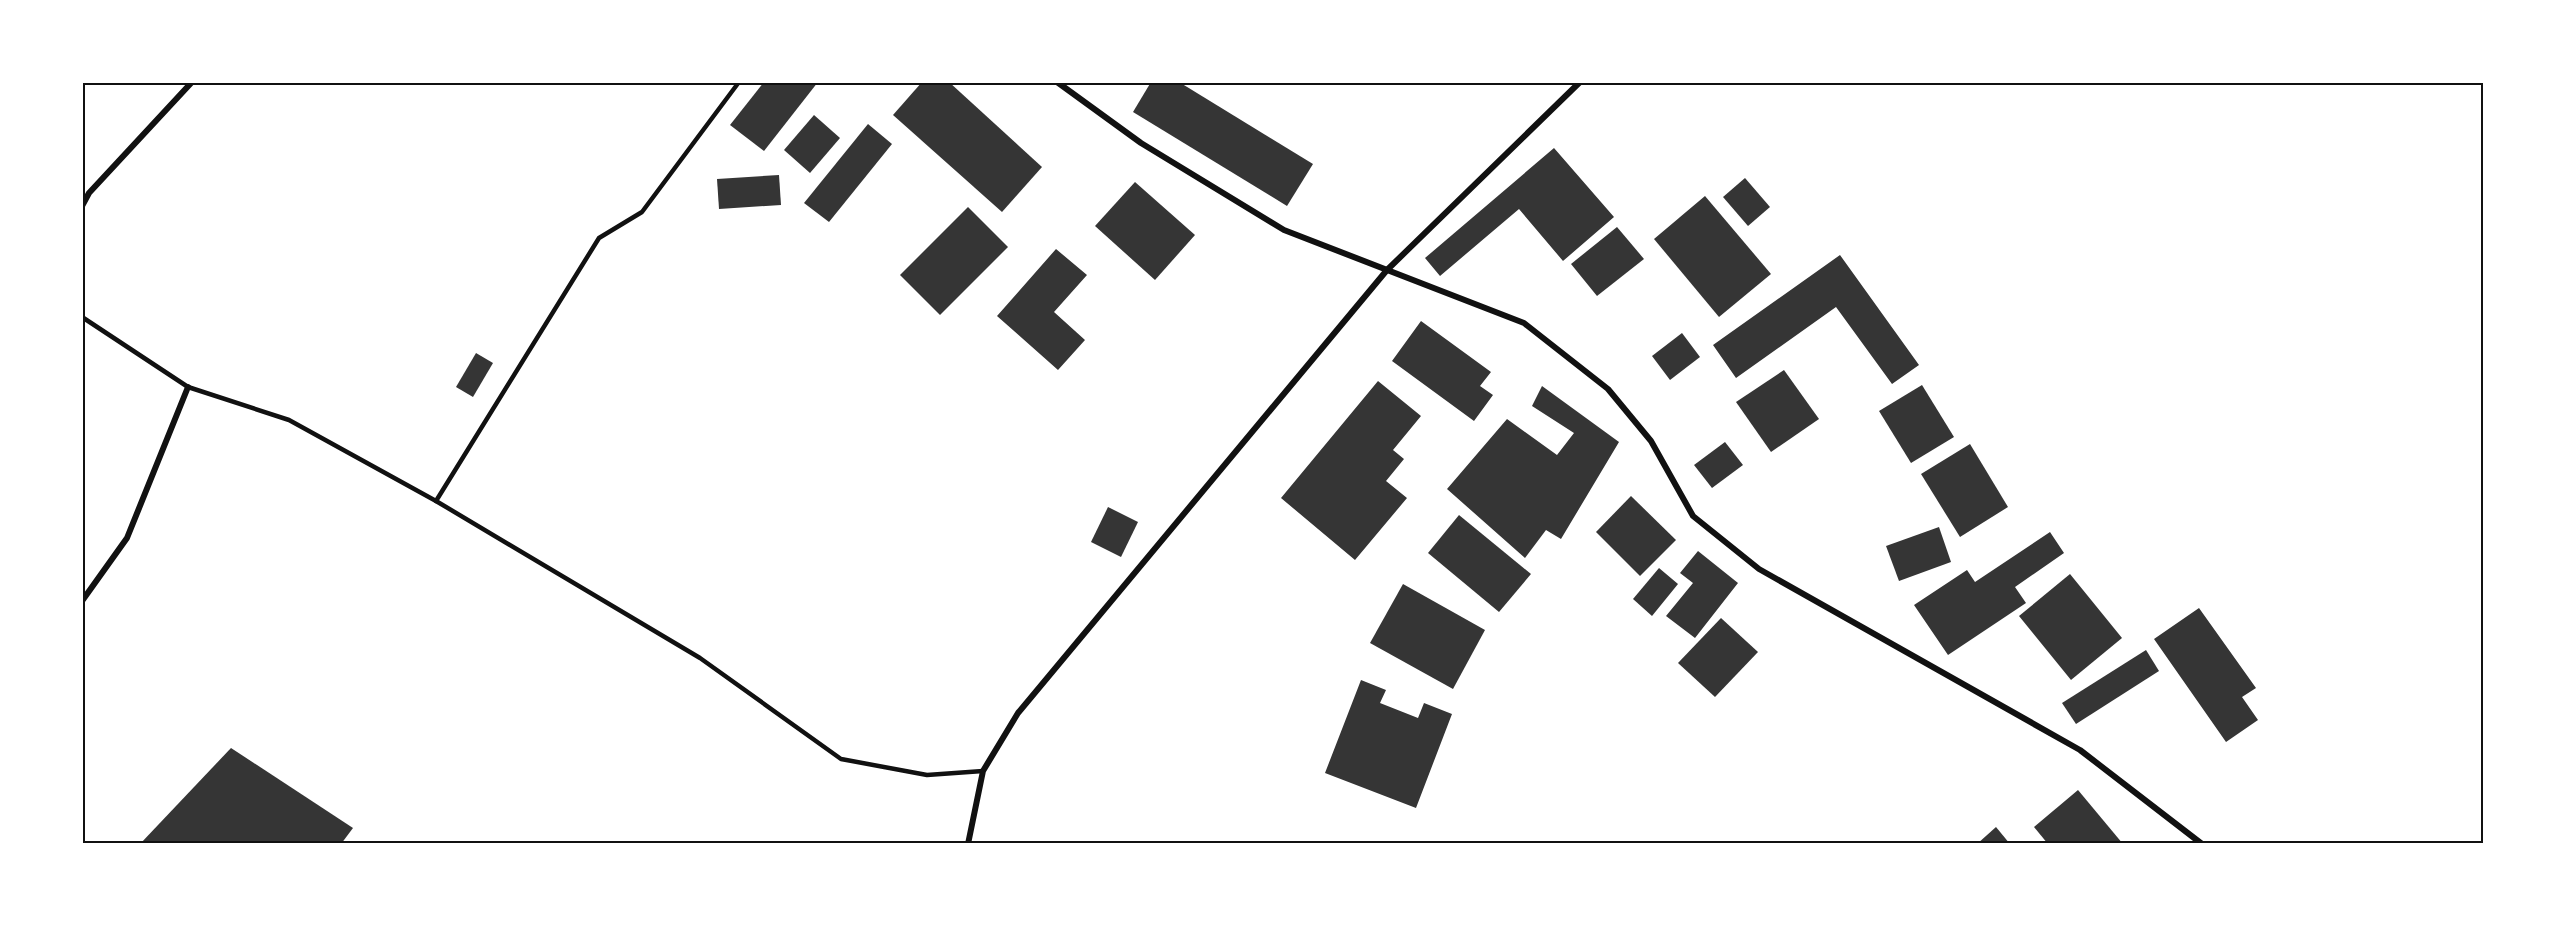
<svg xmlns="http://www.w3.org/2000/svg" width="2566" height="926" viewBox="0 0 2566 926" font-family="Lora,serif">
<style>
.building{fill:#353535}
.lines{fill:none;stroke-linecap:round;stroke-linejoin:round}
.service{stroke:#111;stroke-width:4.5}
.minor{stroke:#111;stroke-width:6}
.neatline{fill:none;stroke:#111;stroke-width:2}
</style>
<rect width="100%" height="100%" fill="#fff"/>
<g class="building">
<path d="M 764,82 L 818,82 L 764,151 L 730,125 Z"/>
<path d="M 922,82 L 949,82 L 1042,167 L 1002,212 L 893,115 Z"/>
<path d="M 1151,82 L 1179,82 L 1313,164 L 1287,206 L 1133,112 Z"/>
<path d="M 814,115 L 840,138 L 810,173 L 784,150 Z"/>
<path d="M 868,124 L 892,144 L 829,222 L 804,203 Z"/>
<path d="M 1554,148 L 1614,217 L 1563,261 L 1519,209 L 1440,276 L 1425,258 Z"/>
<path d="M 779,175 L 781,205 L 719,209 L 717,179 Z"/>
<path d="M 1745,178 L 1770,207 L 1748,226 L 1723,197 Z"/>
<path d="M 1135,182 L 1195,235 L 1155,280 L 1095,226 Z"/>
<path d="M 1705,196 L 1771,274 L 1719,317 L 1654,239 Z"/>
<path d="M 968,207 L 1008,247 L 940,315 L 900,275 Z"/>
<path d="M 1617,227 L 1644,259 L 1597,296 L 1571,264 Z"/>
<path d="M 1056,249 L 1087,275 L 1054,312 L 1085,340 L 1058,370 L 997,316 Z"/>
<path d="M 1840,255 L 1919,365 L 1892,384 L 1836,307 L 1736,378 L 1713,345 Z"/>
<path d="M 1421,321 L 1491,372 L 1480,386 L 1493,395 L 1474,421 L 1392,361 Z"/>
<path d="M 1682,333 L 1700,357 L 1670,380 L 1652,356 Z"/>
<path d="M 476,353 L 493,363 L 473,397 L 456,387 Z"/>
<path d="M 1784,370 L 1819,419 L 1771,452 L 1736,402 Z"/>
<path d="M 1378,381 L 1421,416 L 1393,450 L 1404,459 L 1386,481 L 1407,498 L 1355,560 L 1281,498 Z"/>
<path d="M 1922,385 L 1954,437 L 1911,463 L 1879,411 Z"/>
<path d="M 1542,386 L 1619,442 L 1561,539 L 1546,530 L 1525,558 L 1447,489 L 1507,419 L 1557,455 L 1574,433 L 1532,406 Z"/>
<path d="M 1725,442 L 1743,465 L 1712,488 L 1694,465 Z"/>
<path d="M 1970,444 L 2008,507 L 1960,537 L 1921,474 Z"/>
<path d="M 1631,496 L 1676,540 L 1640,576 L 1596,532 Z"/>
<path d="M 1108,507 L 1138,522 L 1121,557 L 1091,542 Z"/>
<path d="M 1459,515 L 1531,574 L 1499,612 L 1428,553 Z"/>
<path d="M 1939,527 L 1951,562 L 1899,581 L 1886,546 Z"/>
<path d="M 2050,532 L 2064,553 L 2015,587 L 2026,603 L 1948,655 L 1914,605 L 1967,570 L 1975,582 Z"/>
<path d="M 1698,551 L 1738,583 L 1695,638 L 1666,616 L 1693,583 L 1680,573 Z"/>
<path d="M 1659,568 L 1678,584 L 1652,616 L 1633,599 Z"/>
<path d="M 2070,574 L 2122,638 L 2071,680 L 2019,616 Z"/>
<path d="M 1403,584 L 1485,630 L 1453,689 L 1370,643 Z"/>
<path d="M 2199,608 L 2256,688 L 2242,697 L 2258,720 L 2226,742 L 2154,639 Z"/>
<path d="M 1721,618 L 1758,652 L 1715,697 L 1678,663 Z"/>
<path d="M 2146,650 L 2159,671 L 2076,724 L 2062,703 Z"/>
<path d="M 1361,680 L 1386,690 L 1380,703 L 1418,718 L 1424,703 L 1452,714 L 1416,808 L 1325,773 Z"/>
<path d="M 231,748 L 353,828 L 341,844 L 140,844 Z"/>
<path d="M 2078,790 L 2123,844 L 2048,844 L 2034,827 Z"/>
<path d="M 1996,827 L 2010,844 L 1977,844 Z"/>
</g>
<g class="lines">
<g class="service">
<path d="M 82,317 L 188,387 L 289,420 L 436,501 L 700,658 L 841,759 L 927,775 L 983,771"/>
<path d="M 436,501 L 599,238 L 642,212 L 739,82"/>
</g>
<g class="minor">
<path d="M 1057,82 L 1141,143 L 1284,230 L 1524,323 L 1608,389 L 1651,441 L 1693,516 L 1759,569 L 2080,750 L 2202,844"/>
<path d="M 82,206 L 89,193 L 192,82"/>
<path d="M 82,601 L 127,538 L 188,387"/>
<path d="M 968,844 L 983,771 L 1018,713 L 1387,270 L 1580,82"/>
</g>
</g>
<rect width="2566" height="926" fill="none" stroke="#ffffff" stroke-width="168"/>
<rect x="84" y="84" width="2398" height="758" class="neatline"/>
</svg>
